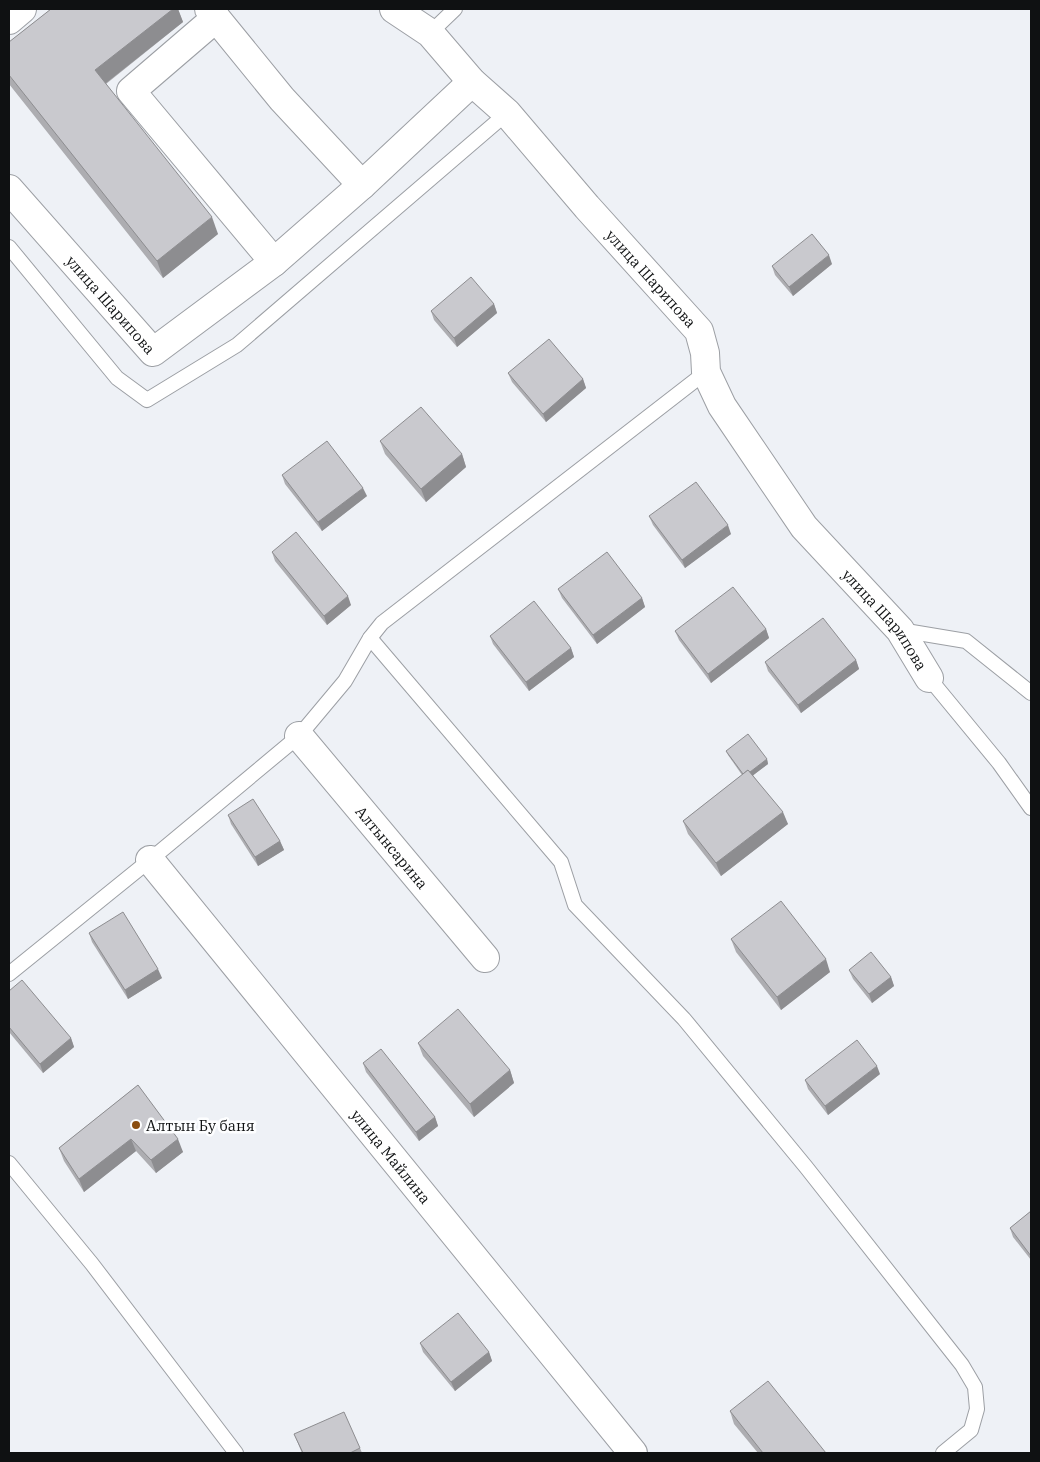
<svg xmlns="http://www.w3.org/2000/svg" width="1040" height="1462" viewBox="0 0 1040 1462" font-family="'IBM Plex Serif',serif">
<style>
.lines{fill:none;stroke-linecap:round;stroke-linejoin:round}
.service-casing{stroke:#9c9fa4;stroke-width:16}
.minor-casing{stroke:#9c9fa4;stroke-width:30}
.service{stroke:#fff;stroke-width:14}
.minor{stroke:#fff;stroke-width:28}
.wall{fill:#adadb1}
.shaded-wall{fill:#8d8d90}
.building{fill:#c9c9ce;stroke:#8d8d90}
.poi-dot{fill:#8b4e11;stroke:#fdfeff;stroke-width:2}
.labels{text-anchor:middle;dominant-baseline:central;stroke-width:5;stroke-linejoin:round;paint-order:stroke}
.street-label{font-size:15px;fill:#0f1112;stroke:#fdfeff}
.poi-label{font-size:15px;fill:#0f1112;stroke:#fdfeff;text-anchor:start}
</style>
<rect width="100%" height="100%" fill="#eef1f6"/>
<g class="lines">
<g class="service-casing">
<g id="service">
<path d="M 430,33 L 455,9"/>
<path d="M 9,247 L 117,378 L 147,400 L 237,345 L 507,113"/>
<path d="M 900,630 L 966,641 L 1031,693"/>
<path d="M 370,638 L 561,862 L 575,905 L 684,1019 L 806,1167 L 962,1365 L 975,1387 L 977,1409 L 971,1430 L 943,1453"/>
<path d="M 929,678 L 999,763 L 1031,808"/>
<path d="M 9,974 L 150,860 L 299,736 L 345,681 L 370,638 L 382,623 L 706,372"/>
<path d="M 9,1163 L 92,1264 L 236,1453"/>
</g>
</g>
<g class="minor-casing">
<g id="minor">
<path id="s1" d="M 394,9 L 430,33 L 472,82 L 507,113 L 587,207 L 699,331 L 705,353 L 706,372 L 722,406 L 804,527 L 900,630 L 929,678"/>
<path d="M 216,18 L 282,99 L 362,185 L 274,262"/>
<path d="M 9,20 L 22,9"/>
<path d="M 362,185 L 472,82"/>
<path id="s2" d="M 9,189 L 153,352 L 274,262 L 131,91 L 216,18 L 209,9"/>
<path id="s3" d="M 299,736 L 485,958"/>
<path id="s4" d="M 150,860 L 633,1453"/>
</g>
</g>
<use href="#service" class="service"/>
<use href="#minor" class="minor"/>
</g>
<g class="wall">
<path d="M 51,9 L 178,9 L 183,22 L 106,84 L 218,234 L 163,278 L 9,84 L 9,42 Z"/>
<path d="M 832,264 L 793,296 L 775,275 L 772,266 Z"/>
<path d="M 494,304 L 497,313 L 457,347 L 434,320 L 431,311 Z"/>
<path d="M 508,373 L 583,379 L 586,388 L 546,422 L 512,382 Z"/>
<path d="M 380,441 L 462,454 L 466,467 L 426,502 L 385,454 Z"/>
<path d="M 282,475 L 367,496 L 322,531 L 285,484 Z"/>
<path d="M 649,516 L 731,534 L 685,568 L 653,525 Z"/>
<path d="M 272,552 L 351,605 L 327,625 L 275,561 Z"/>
<path d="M 558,589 L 642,598 L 645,607 L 597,644 L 562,598 Z"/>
<path d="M 766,629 L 769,638 L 711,683 L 679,640 L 675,631 Z"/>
<path d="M 490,636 L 571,648 L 574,657 L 529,691 L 493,644 Z"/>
<path d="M 856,660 L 859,669 L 801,713 L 768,671 L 765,662 Z"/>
<path d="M 726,751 L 767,759 L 768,764 L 753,775 L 788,824 L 721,876 L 688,834 L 683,821 L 742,775 L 728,755 Z"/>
<path d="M 228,815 L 280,841 L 284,850 L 258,866 L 231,824 Z"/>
<path d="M 89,933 L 162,978 L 128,999 L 92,942 Z"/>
<path d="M 731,939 L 830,972 L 781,1010 L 736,952 Z"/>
<path d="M 849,970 L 891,977 L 894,986 L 872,1003 L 853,979 Z"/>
<path d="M 9,991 L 71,1038 L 74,1047 L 43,1073 L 9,1032 Z"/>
<path d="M 418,1043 L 510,1070 L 514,1083 L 474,1117 L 423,1056 Z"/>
<path d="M 363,1063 L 435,1117 L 438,1126 L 419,1141 L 366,1072 Z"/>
<path d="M 880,1074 L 828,1115 L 808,1089 L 805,1080 Z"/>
<path d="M 138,1085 L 183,1152 L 156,1173 L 136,1151 L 84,1192 L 64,1161 L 59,1148 Z"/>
<path d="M 1031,1211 L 1031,1260 L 1013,1237 L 1010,1228 Z"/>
<path d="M 420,1343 L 489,1352 L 492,1361 L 455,1391 L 423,1352 Z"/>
<path d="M 730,1411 L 826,1453 L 758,1453 L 734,1424 Z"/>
<path d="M 294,1434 L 360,1448 L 362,1453 L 302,1453 Z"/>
</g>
<g class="shaded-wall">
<path d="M 173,9 L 178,9 L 183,22 L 101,87 L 95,70 Z"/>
<path d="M 212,217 L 218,234 L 163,278 L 157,261 Z"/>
<path d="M 829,255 L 832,264 L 793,296 L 789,287 Z"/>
<path d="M 494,304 L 497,313 L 457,347 L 454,338 Z"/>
<path d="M 583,379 L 586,388 L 546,422 L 543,414 Z"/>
<path d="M 462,454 L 466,467 L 426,502 L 421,489 Z"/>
<path d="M 363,488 L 367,496 L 322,531 L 318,522 Z"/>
<path d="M 728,525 L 731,534 L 685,568 L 682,560 Z"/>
<path d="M 348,596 L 351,605 L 327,625 L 324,616 Z"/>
<path d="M 642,598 L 645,607 L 597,644 L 593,635 Z"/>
<path d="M 766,629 L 769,638 L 711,683 L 708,674 Z"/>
<path d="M 571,648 L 574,657 L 529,691 L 526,682 Z"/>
<path d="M 856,660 L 859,669 L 801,713 L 798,705 Z"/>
<path d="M 767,759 L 768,764 L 747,780 L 745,776 Z"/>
<path d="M 783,812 L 788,824 L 721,876 L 716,863 Z"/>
<path d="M 280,841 L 284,850 L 258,866 L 255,857 Z"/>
<path d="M 826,959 L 830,972 L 781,1010 L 777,997 Z"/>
<path d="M 158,969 L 162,978 L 128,999 L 125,990 Z"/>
<path d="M 891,977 L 894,986 L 872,1003 L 869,994 Z"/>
<path d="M 71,1038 L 74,1047 L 43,1073 L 40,1064 Z"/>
<path d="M 877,1066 L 880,1074 L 828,1115 L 825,1106 Z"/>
<path d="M 510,1070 L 514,1083 L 474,1117 L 470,1104 Z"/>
<path d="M 435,1117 L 438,1126 L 419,1141 L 416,1132 Z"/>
<path d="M 131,1139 L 136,1151 L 84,1192 L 79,1179 Z"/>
<path d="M 178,1139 L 183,1152 L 156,1173 L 151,1160 Z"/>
<path d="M 489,1352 L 492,1361 L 455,1391 L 451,1382 Z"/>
</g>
<g class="building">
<path d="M 51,9 L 173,9 L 95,70 L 212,217 L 157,261 L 9,75 L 9,42 Z"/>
<path d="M 812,234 L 829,255 L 789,287 L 772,266 Z"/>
<path d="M 471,277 L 494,304 L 454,338 L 431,311 Z"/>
<path d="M 549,339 L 583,379 L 543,414 L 508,373 Z"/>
<path d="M 421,407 L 462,454 L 421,489 L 380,441 Z"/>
<path d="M 327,441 L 363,488 L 318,522 L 282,475 Z"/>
<path d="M 696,482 L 728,525 L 682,560 L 649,516 Z"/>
<path d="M 296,532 L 348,596 L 324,616 L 272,552 Z"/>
<path d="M 607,552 L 642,598 L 593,635 L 558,589 Z"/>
<path d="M 733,587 L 766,629 L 708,674 L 675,631 Z"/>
<path d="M 534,601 L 571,648 L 526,682 L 490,636 Z"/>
<path d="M 823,618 L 856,660 L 798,705 L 765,662 Z"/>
<path d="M 748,734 L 767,759 L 750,772 L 748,770 L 743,774 L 726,751 Z"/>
<path d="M 748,770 L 783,812 L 716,863 L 683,821 Z"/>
<path d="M 253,799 L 280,841 L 255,857 L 228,815 Z"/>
<path d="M 781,901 L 826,959 L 777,997 L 731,939 Z"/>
<path d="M 123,912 L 158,969 L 125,990 L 89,933 Z"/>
<path d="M 871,952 L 891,977 L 869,994 L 849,970 Z"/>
<path d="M 22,980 L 71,1038 L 40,1064 L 9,1027 L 9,991 Z"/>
<path d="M 458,1009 L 510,1070 L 470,1104 L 418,1043 Z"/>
<path d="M 857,1040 L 877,1066 L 825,1106 L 805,1080 Z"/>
<path d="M 381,1049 L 435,1117 L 416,1132 L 363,1063 Z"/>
<path d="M 138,1085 L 178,1139 L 151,1160 L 131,1139 L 79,1179 L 59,1148 Z"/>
<path d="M 1031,1211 L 1031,1256 L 1010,1228 Z"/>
<path d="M 458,1313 L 489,1352 L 451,1382 L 420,1343 Z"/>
<path d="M 768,1381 L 826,1453 L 763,1453 L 730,1411 Z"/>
<path d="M 344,1412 L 360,1448 L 350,1453 L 303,1453 L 294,1434 Z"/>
</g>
<circle class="poi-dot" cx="136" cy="1125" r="5"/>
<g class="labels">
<g class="street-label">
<text stroke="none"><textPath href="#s1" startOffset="374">улица Шарипова</textPath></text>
<text stroke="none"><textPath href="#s2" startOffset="154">улица Шарипова</textPath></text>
<text stroke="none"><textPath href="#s1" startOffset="794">улица Шарипова</textPath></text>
<text stroke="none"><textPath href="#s3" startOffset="145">Алтынсарина</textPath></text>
<text stroke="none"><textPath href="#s4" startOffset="382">улица Майлина</textPath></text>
</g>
<g class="poi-label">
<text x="146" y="1125">Алтын Бу баня</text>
</g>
</g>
<rect width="1040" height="1462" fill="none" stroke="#0f1112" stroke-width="20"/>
</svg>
